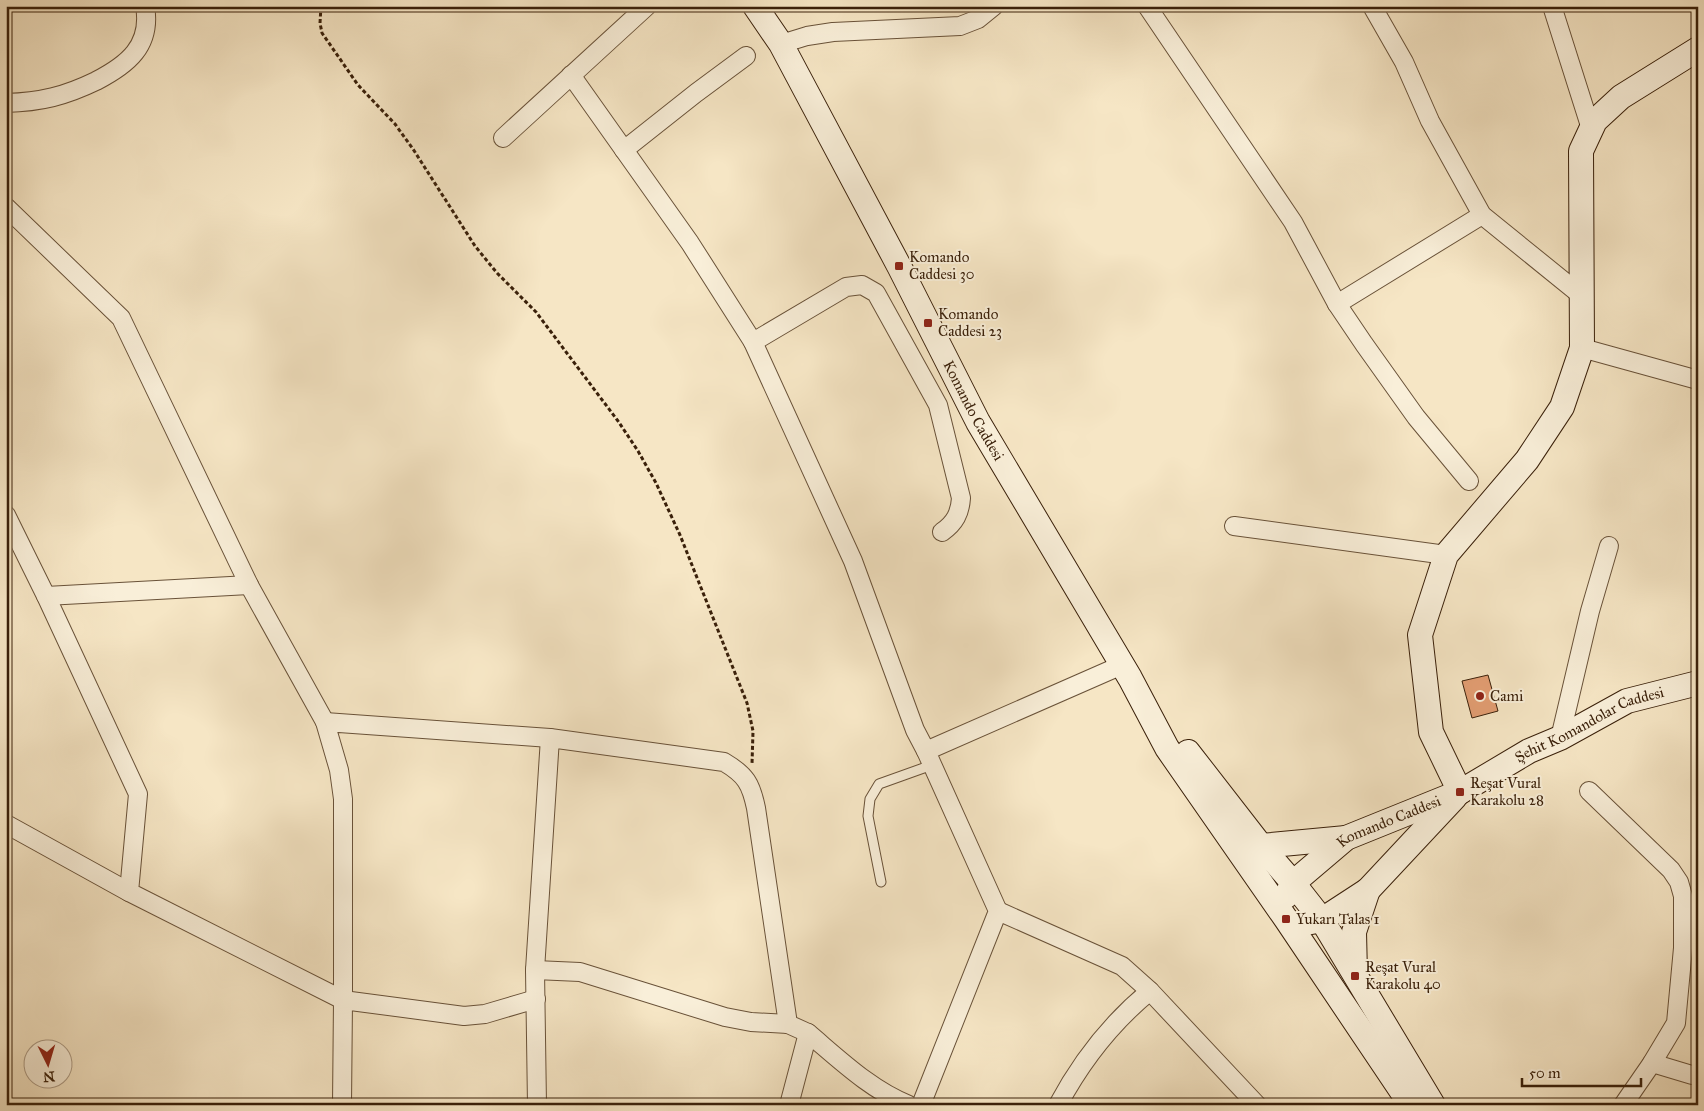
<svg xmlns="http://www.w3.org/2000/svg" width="1704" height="1111" viewBox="0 0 1704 1111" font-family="'IM FELL Great Primer',serif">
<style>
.building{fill:#e29d72;stroke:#3a200a}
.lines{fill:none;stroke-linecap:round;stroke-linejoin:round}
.lane-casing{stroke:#695239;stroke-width:11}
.street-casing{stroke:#695239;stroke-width:20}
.secondary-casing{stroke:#3a200a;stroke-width:26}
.path{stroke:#3a200a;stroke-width:3;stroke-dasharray:4 2.5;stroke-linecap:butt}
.lane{stroke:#f9efd9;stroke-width:9}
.street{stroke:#f9efd9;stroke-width:18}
.secondary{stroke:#f9efd9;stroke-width:24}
.poi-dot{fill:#8f2418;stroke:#f9efd9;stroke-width:2}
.labels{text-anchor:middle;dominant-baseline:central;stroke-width:4;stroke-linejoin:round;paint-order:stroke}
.poi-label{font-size:15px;fill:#3a200a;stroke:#f9efd9;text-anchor:start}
.street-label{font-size:15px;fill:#3a200a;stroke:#f9efd9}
</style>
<rect width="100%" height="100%" fill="#f6e6c5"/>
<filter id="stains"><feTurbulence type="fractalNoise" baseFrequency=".004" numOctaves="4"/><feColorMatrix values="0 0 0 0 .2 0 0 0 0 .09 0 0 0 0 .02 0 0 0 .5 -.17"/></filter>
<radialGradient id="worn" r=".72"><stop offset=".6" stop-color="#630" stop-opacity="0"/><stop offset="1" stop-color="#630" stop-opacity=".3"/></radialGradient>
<path class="building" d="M 1488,675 L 1498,711 L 1472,718 L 1462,681 Z"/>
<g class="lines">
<g class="lane-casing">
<path id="lane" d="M 881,882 L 868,816 L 870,799 L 879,784 L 932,765"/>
</g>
<g class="street-casing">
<g id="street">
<path d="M 1147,6 L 1293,222 L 1337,304 L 1364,344 L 1416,417 L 1469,481"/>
<path d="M 1372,6 L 1404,62 L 1430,121 L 1482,215 L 1582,296"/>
<path d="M 1552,6 L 1591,129"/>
<path d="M 781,44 L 807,36 L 833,32 L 960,26 L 978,19 L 994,6"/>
<path d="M 571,75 L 690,243 L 753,342"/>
<path d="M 6,103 C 41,102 65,96 96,81 C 127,65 152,46 145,6"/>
<path d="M 503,138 L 647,6"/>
<path d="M 624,150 L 696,93 L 746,56"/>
<path d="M 6,207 L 121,318 L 249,585 L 325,722"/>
<path d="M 1337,304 L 1482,215"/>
<path d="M 1582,348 L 1698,380"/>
<path d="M 6,515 L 46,596 L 138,794 L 129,892 L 343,1000 L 343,799 L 339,770 L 325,722 L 550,738"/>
<path d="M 1234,526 L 1446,555"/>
<path d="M 46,596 L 249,585"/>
<path d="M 1560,738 L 1590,611 L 1609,546"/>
<path d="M 926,751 L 915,730 L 853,561 L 753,342 L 846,287 L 862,285 L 876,293 L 938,405 L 961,498 C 960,513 955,523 942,532"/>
<path d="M 1589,791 L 1671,870 L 1679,882 L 1683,896 L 1683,948 L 1676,1023 L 1652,1063 L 1623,1105"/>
<path d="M 6,824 L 129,892"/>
<path d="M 998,911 L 1122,966 L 1150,991 L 1257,1105"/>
<path d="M 535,970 L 580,972 L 725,1017 L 751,1022 L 788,1024"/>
<path d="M 1652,1063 L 1692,1075 L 1698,1075"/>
<path d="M 342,1105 L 343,1000 L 464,1016 L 485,1014 L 536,999"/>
<path d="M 537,1105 L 535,970 L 550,738 L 724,762 C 746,775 751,784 756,808 L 788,1024 L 808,1033"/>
<path d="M 789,1105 L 808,1033 C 840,1060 871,1090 909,1105"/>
<path d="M 921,1105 L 998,911 L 926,751 L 1122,665"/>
<path d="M 1058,1105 C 1082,1060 1111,1023 1150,991"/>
</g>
</g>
<g class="secondary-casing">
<g id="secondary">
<path id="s1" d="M 755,6 L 781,44 L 899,266 L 978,422 L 1130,678 L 1167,748 L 1286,919 L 1411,1105"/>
<path d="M 1188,752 L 1261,846 L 1293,883 L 1322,920 L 1433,1105"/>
<path d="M 1460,792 L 1431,732 L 1420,635 L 1446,555 L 1527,460 L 1562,407 L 1582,348 L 1581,151 L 1595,121 L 1621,97 L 1698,49"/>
<path d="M 1261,846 L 1346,838"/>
<path id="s2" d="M 1286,896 L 1293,883 L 1346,838 L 1460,792 L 1529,751 L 1560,738 L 1627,701 L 1698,683"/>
<path d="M 1306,923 L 1322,920 L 1368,890 L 1455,797"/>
<path d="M 1355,974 L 1354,932 L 1368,890"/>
</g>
</g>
<path class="path" d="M 321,6 L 320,23 L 322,33 L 358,85 L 395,124 L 413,149 L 475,246 L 497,273 L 536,312 L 618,421 L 638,451 L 656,483 L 680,535 L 747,703 L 753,731 L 752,764"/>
<use href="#lane" class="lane"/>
<use href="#street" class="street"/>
<use href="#secondary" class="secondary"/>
</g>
<g class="poi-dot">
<rect x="894" y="261" width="10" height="10" rx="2.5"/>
<rect x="923" y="318" width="10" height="10" rx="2.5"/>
<circle cx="1480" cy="696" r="5"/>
<rect x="1455" y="787" width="10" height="10" rx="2.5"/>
<rect x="1281" y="914" width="10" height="10" rx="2.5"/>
<rect x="1350" y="971" width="10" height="10" rx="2.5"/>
</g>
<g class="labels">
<g class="poi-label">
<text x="909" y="257">Komando<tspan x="909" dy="17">Caddesi 30</tspan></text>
<text x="938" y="314">Komando<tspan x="938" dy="17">Caddesi 23</tspan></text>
<text x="1490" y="696">Cami</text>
<text x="1470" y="783">Reşat Vural<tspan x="1470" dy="17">Karakolu 28</tspan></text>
<text x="1296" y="919">Yukarı Talas 1</text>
<text x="1365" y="967">Reşat Vural<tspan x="1365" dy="17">Karakolu 40</tspan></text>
</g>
<g class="street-label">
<text stroke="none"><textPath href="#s1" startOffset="460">Komando Caddesi</textPath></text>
<text stroke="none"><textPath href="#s2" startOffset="354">Şehit Komandolar Caddesi</textPath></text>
<text stroke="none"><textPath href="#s2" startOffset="130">Komando Caddesi</textPath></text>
</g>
</g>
<rect width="1704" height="1111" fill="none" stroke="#f6e6c5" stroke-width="25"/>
<rect x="8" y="8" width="1689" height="1096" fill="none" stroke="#3a200a" stroke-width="2.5"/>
<rect x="12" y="12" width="1679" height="1086" fill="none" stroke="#3a200a"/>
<g transform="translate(48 1064) rotate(175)"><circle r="24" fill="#f9efd9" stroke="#ad9c86"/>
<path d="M0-4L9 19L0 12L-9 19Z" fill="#8f2418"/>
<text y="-8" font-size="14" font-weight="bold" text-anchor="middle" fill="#3a200a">N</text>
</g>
<path d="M1522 1078v8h119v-8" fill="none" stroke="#3a200a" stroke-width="2.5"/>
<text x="1529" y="1078" font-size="15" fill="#3a200a" stroke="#f9efd9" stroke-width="4" paint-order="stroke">50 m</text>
<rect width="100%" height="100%" filter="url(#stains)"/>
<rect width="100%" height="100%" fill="url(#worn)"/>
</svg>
